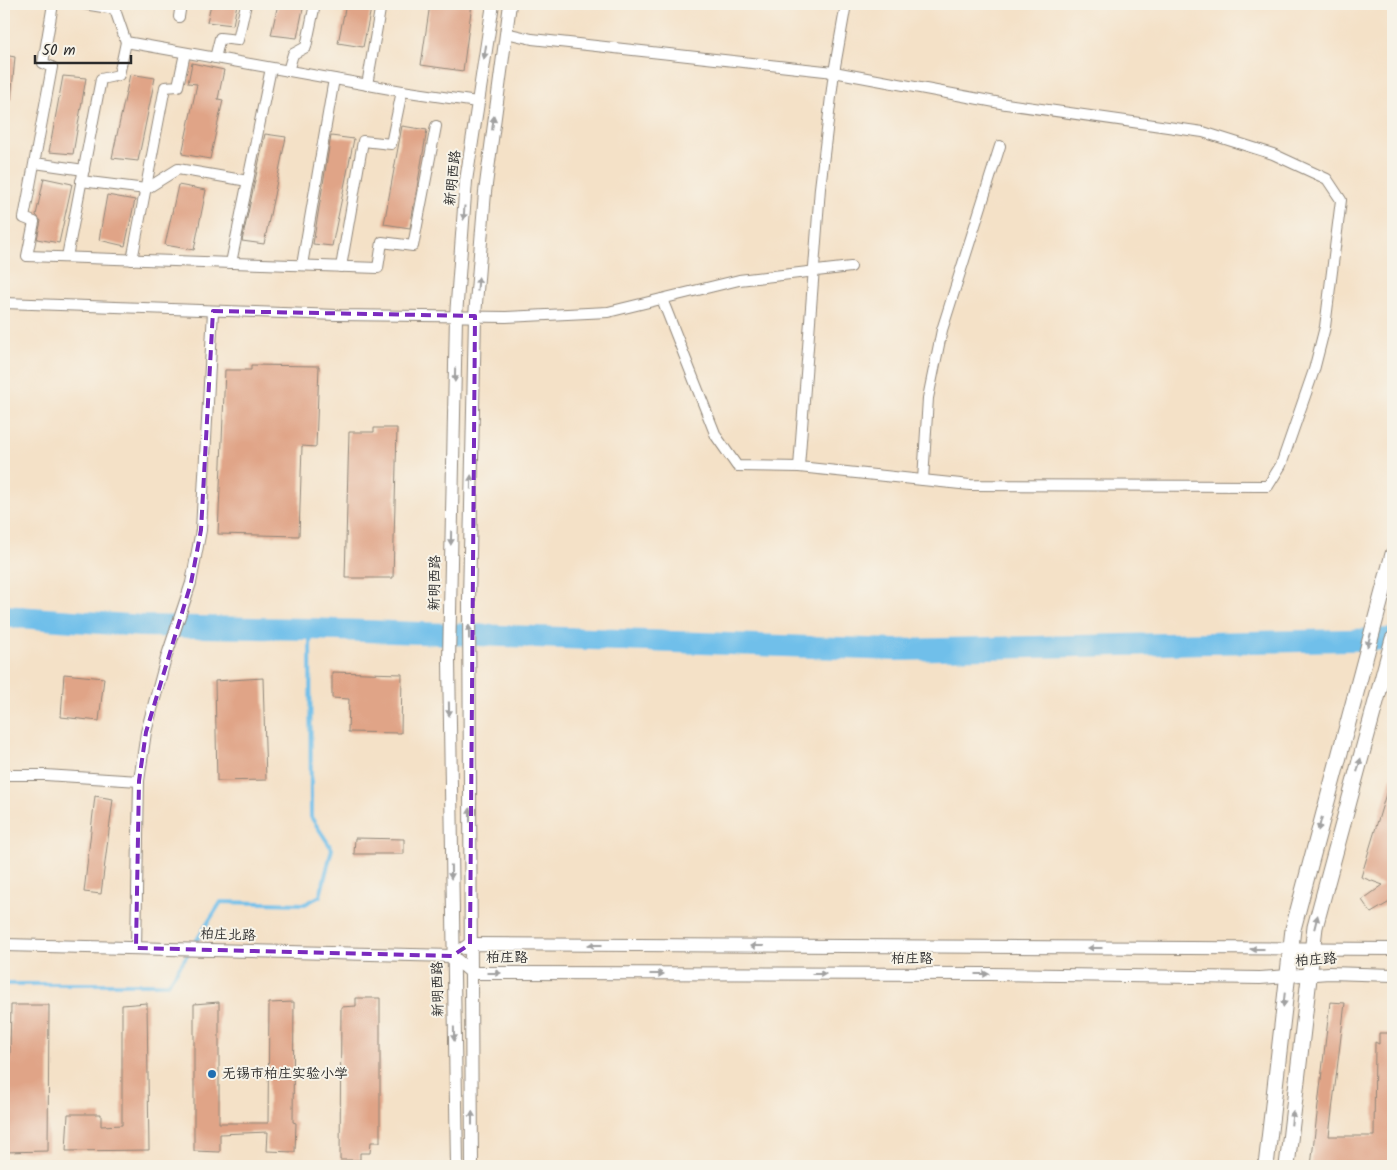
<svg xmlns="http://www.w3.org/2000/svg" width="1397" height="1170" viewBox="0 0 1397 1170" font-family="Kalam,'LXGW WenKai TC',sans-serif">
<style>
.lines{fill:none;stroke-linecap:round;stroke-linejoin:round}
.stream{stroke:#6fbfea;stroke-width:4}
.river{stroke:#6fbfea;stroke-width:22}
.building{fill:#e0a487}
.minor-casing{stroke:#908679;stroke-width:12}
.tertiary-casing{stroke:#908679;stroke-width:14}
.secondary-casing{stroke:#908679;stroke-width:17}
.minor{stroke:#fff;stroke-width:10}
.tertiary{stroke:#fff;stroke-width:12}
.secondary{stroke:#fff;stroke-width:15}
.oneway{fill:#a0a0a0}
.marked{fill:none;stroke:#7b2cbf;stroke-width:4;stroke-dasharray:10 6;stroke-linejoin:round}
.poi-dot{fill:#1f6fb2;stroke:#f7f3e8;stroke-width:2}
.labels{text-anchor:middle;dominant-baseline:central;stroke-width:4;stroke-linejoin:round;paint-order:stroke}
.street-label{font-size:14px;fill:#2b2b2b;stroke:#f7f3e8}
.poi-label{font-size:14px;fill:#2b2b2b;stroke:#f7f3e8;text-anchor:start}
</style>
<rect width="100%" height="100%" fill="#f7f3e8"/>
<filter id="ink" filterUnits="userSpaceOnUse"><feTurbulence type="fractalNoise" baseFrequency=".02" numOctaves="2"/><feDisplacementMap in="SourceGraphic" scale="10" xChannelSelector="R" yChannelSelector="G"/><feConvolveMatrix kernelMatrix="1 2 1 2 8 2 1 2 1" color-interpolation-filters="sRGB"/></filter>
<filter id="wash" filterUnits="userSpaceOnUse"><feTurbulence type="fractalNoise" baseFrequency=".0096" numOctaves="4" result="noise"/><feDisplacementMap in="SourceGraphic" scale="20" xChannelSelector="R" yChannelSelector="G"/><feGaussianBlur stdDeviation="1.12" result="paint"/><feColorMatrix in="noise" values="0 0 0 0 0 0 0 0 0 0 0 0 0 0 0 0 0 1.4 0 .05"/><feComposite in="paint" operator="in"/></filter>
<g filter="url(#wash)">
<rect width="100%" height="100%" fill="#f4e1c7"/>
<g class="lines">
<g class="stream">
<path d="M 193,946 L 221,902 L 305,904 L 320,896 L 332,849 L 311,817 L 310,629"/>
<path d="M 4,984 L 168,984 L 189,952"/>
</g>
<path class="river" d="M 4,616 L 142,626 L 310,629 L 896,650 L 1393,639"/>
</g>
<g id="blocks">
<g class="building">
<path d="M 211,4 L 237,4 L 233,25 L 207,22 Z"/>
<path d="M 278,4 L 304,4 L 297,38 L 271,35 Z"/>
<path d="M 346,4 L 372,4 L 363,47 L 338,43 Z"/>
<path d="M 430,4 L 472,4 L 463,71 L 421,65 Z"/>
<path d="M 4,55 L 15,57 L 11,100 L 4,99 Z"/>
<path d="M 192,63 L 224,70 L 218,99 L 223,100 L 210,159 L 182,154 L 197,84 L 188,83 Z"/>
<path d="M 130,74 L 155,78 L 138,161 L 112,158 Z"/>
<path d="M 63,76 L 86,78 L 73,154 L 49,152 Z"/>
<path d="M 402,126 L 427,130 L 410,228 L 384,224 Z"/>
<path d="M 265,134 L 286,137 L 264,244 L 242,241 Z"/>
<path d="M 331,136 L 354,139 L 332,246 L 313,244 Z"/>
<path d="M 44,178 L 72,184 L 59,243 L 37,239 L 41,221 L 36,215 Z"/>
<path d="M 178,185 L 206,190 L 194,250 L 165,245 Z"/>
<path d="M 107,195 L 135,200 L 125,246 L 99,240 Z"/>
<path d="M 251,365 L 319,366 L 316,447 L 302,446 L 299,536 L 218,534 L 225,370 L 251,370 Z"/>
<path d="M 374,428 L 397,428 L 393,578 L 345,578 L 349,432 L 374,432 Z"/>
<path d="M 332,672 L 402,674 L 401,733 L 348,732 L 349,699 L 332,698 Z"/>
<path d="M 64,674 L 104,678 L 99,721 L 61,717 Z"/>
<path d="M 263,678 L 266,780 L 217,781 L 215,681 Z"/>
<path d="M 1391,777 L 1393,777 L 1393,900 L 1371,913 L 1362,900 L 1383,885 L 1361,877 Z"/>
<path d="M 95,796 L 113,799 L 101,894 L 84,892 Z"/>
<path d="M 355,838 L 404,839 L 404,854 L 354,854 Z"/>
<path d="M 356,998 L 380,998 L 380,1142 L 371,1142 L 370,1153 L 360,1153 L 360,1160 L 340,1160 L 341,1007 L 356,1006 Z"/>
<path d="M 219,1002 L 219,1123 L 268,1123 L 269,1003 L 294,1002 L 293,1122 L 296,1123 L 295,1152 L 267,1151 L 268,1132 L 220,1134 L 220,1152 L 194,1151 L 194,1004 Z"/>
<path d="M 1330,1002 L 1345,1003 L 1329,1136 L 1374,1136 L 1375,1042 L 1379,1044 L 1379,1033 L 1393,1033 L 1393,1166 L 1311,1166 Z"/>
<path d="M 147,1003 L 149,1150 L 66,1151 L 68,1114 L 101,1114 L 101,1126 L 122,1125 L 122,1005 Z"/>
<path d="M 11,1005 L 49,1005 L 48,1151 L 4,1152 L 4,1055 L 10,1055 Z"/>
</g>
</g>
</g>
<g filter="url(#ink)">
<use href="#blocks" fill-opacity="0" stroke="#908679" stroke-width="1"/>
<g class="lines">
<g class="minor-casing">
<g id="minor">
<path d="M 53,4 L 43,63 L 52,67 L 24,218 L 34,222 L 27,256 L 378,268 L 382,242 L 413,246 L 436,126"/>
<path d="M 84,4 L 115,9"/>
<path d="M 113,4 L 126,42 L 402,91 L 477,102"/>
<path d="M 179,17 L 181,4"/>
<path d="M 506,33 L 532,39 L 834,72 L 1006,104 L 1203,132 L 1273,154 L 1327,179 L 1341,200 L 1325,327 L 1314,370 L 1281,465 L 1268,486 L 970,485 L 799,467 L 820,188 L 834,72 L 846,4"/>
<path d="M 215,58 L 220,38 L 238,40 L 246,4"/>
<path d="M 288,71 L 293,54 L 306,47 L 315,4"/>
<path d="M 367,85 L 381,4"/>
<path d="M 35,163 L 84,170"/>
<path d="M 81,181 L 146,189 L 178,169 L 248,181"/>
<path d="M 67,257 L 101,79 L 119,75 L 126,42"/>
<path d="M 132,260 L 165,87 L 178,86 L 185,53"/>
<path d="M 231,263 L 271,68"/>
<path d="M 302,265 L 334,79"/>
<path d="M 341,267 L 363,141 L 391,144 L 402,91"/>
<path d="M 662,299 L 716,436 L 737,466 L 799,467"/>
<path d="M 4,303 L 337,315 L 506,317 L 608,312 L 739,280 L 851,267"/>
<path d="M 923,480 L 928,398 L 942,330 L 1000,146"/>
<path d="M 4,775 L 45,775 L 139,781"/>
<path d="M 136,948 L 139,781 L 146,732 L 166,658 L 191,583 L 201,530 L 213,311"/>
</g>
</g>
<g class="tertiary-casing">
<g id="tertiary">
<path d="M 4,945 L 452,956"/>
<path d="M 464,948 L 470,944 L 1393,949"/>
<path d="M 452,956 L 472,973 L 989,974 L 1260,978 L 1329,973 L 1393,975"/>
<path d="M 457,1166 L 449,661 L 456,316 L 466,181 L 493,4"/>
<path d="M 472,1166 L 469,600 L 475,316 L 485,192 L 510,4"/>
</g>
</g>
<g class="secondary-casing">
<g id="secondary">
<path d="M 1266,1166 L 1293,929 L 1393,554"/>
<path d="M 1287,1166 L 1315,927 L 1393,639"/>
</g>
</g>
<use href="#minor" class="minor"/>
<use href="#tertiary" class="tertiary"/>
<use href="#secondary" class="secondary"/>
</g>
<defs><path id="oneway-solid" d="M-6-.8H1V-3.2L6.5 0L1 3.2V.8H-6Z" transform="scale(1.25)"/></defs>
<g class="oneway">
<use href="#oneway-solid" transform="translate(485 52) rotate(99)"/>
<use href="#oneway-solid" transform="translate(493 123) rotate(-83)"/>
<use href="#oneway-solid" transform="translate(464 213) rotate(94)"/>
<use href="#oneway-solid" transform="translate(478 284) rotate(-85)"/>
<use href="#oneway-solid" transform="translate(455 375) rotate(91)"/>
<use href="#oneway-solid" transform="translate(471 482) rotate(-89)"/>
<use href="#oneway-solid" transform="translate(451 538) rotate(91)"/>
<use href="#oneway-solid" transform="translate(469 632) rotate(-91)"/>
<use href="#oneway-solid" transform="translate(1369 640) rotate(105)"/>
<use href="#oneway-solid" transform="translate(449 709) rotate(89)"/>
<use href="#oneway-solid" transform="translate(1359 765) rotate(-75)"/>
<use href="#oneway-solid" transform="translate(470 815) rotate(-90)"/>
<use href="#oneway-solid" transform="translate(1320 824) rotate(105)"/>
<use href="#oneway-solid" transform="translate(451 872) rotate(89)"/>
<use href="#oneway-solid" transform="translate(1316 922) rotate(-76)"/>
<use href="#oneway-solid" transform="translate(595 945) rotate(-180)"/>
<use href="#oneway-solid" transform="translate(757 946) rotate(-180)"/>
<use href="#oneway-solid" transform="translate(1095 948) rotate(-180)"/>
<use href="#oneway-solid" transform="translate(1257 949) rotate(-180)"/>
<use href="#oneway-solid" transform="translate(494 973)"/>
<use href="#oneway-solid" transform="translate(657 974)"/>
<use href="#oneway-solid" transform="translate(819 974)"/>
<use href="#oneway-solid" transform="translate(982 974)"/>
<use href="#oneway-solid" transform="translate(1284 1000) rotate(96)"/>
<use href="#oneway-solid" transform="translate(454 1034) rotate(89)"/>
<use href="#oneway-solid" transform="translate(472 1118) rotate(-90)"/>
<use href="#oneway-solid" transform="translate(1292 1118) rotate(-84)"/>
</g>
</g>
<path class="marked" d="M 213,311 L 475,316 L 470,944 L 452,956 L 136,948 L 139,781 L 146,732 L 191,583 L 201,530 Z"/>
<circle class="poi-dot" cx="212" cy="1074" r="5"/>
<g class="labels">
<g class="street-label">
<text transform="translate(453 178) rotate(-84)">新明西路</text>
<text transform="translate(435 583) rotate(-89)">新明西路</text>
<text transform="translate(228 935) rotate(2)">柏庄北路</text>
<text x="507" y="958">柏庄路</text>
<text x="912" y="959">柏庄路</text>
<text transform="translate(1316 960) rotate(-4)">柏庄路</text>
<text transform="translate(438 989) rotate(-91)">新明西路</text>
</g>
<g class="poi-label">
<text x="222" y="1074">无锡市柏庄实验小学</text>
</g>
</g>
<rect width="1397" height="1170" fill="none" stroke="#f7f3e8" stroke-width="20"/>
<path d="M35 55v8h96v-8" fill="none" stroke="#2b2b2b" stroke-width="2.5"/>
<text x="42" y="55" font-size="15" fill="#2b2b2b" stroke="#f7f3e8" stroke-width="4" paint-order="stroke">50 m</text>
</svg>
